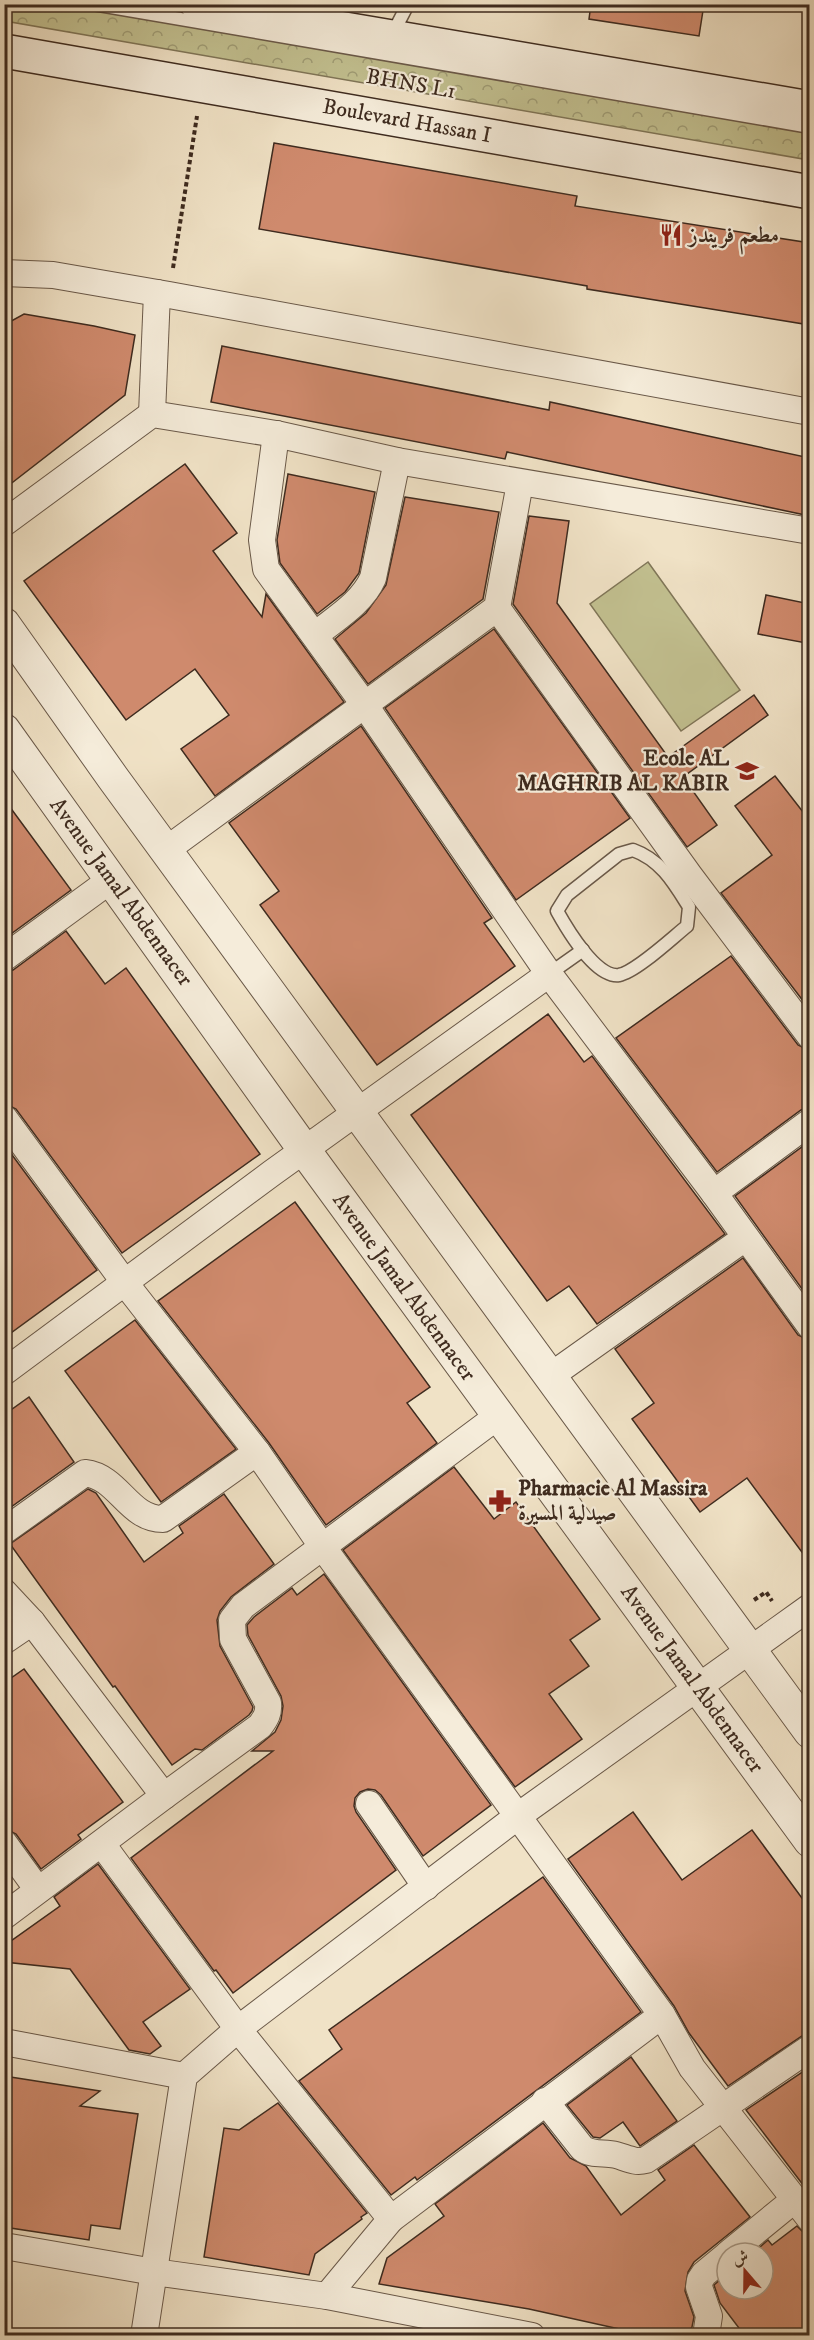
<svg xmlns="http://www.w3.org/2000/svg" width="814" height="2340" viewBox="0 0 814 2340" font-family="'IM FELL DW Pica',Amiri,serif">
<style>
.forest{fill:url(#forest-crowns);stroke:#807658;stroke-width:1.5}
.green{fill:#c2c090;stroke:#807658;stroke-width:1.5}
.building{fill:#cf8a6d;stroke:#3e2b1f;stroke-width:1.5}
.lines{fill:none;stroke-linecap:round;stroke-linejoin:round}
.service-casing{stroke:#6a5949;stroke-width:15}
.minor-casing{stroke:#6a5949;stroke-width:28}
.tertiary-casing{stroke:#6a5949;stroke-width:34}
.secondary-casing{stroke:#3e2b1f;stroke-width:36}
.path{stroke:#3e2b1f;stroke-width:4;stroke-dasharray:4.5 3;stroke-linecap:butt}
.service{stroke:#f5ecda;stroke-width:12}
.minor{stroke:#f5ecda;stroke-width:26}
.tertiary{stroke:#f5ecda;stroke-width:32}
.secondary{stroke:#f5ecda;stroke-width:33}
.labels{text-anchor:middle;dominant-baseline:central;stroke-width:4.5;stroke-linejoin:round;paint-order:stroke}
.street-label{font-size:22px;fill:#3e2b1f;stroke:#f5ecda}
.poi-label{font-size:22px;font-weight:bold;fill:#3e2b1f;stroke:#f5ecda;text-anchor:start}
</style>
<defs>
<pattern id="forest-crowns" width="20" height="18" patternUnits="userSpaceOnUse" patternTransform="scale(1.5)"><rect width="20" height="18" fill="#c2c090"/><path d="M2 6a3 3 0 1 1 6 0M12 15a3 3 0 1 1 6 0" fill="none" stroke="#9f9c75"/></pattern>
</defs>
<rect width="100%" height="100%" fill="#f0e2c6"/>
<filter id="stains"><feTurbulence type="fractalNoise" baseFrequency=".00333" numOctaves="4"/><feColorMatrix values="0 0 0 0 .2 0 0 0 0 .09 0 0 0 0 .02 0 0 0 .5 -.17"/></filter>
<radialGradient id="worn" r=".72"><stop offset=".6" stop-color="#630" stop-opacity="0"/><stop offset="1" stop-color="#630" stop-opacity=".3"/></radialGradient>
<path class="forest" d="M 4,5 L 70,5 L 809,133 L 809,160 L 5,21 Z"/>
<path class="green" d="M 648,562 L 740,690 L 681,731 L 590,604 Z"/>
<g class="building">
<path d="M 591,4 L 704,4 L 699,36 L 589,19 Z"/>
<path d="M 274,143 L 577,196 L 575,206 L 810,243 L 810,325 L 587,289 L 587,286 L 259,229 Z"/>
<path d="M 24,314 L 94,326 L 135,335 L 125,395 L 4,489 L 4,325 Z"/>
<path d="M 222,346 L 549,410 L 550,402 L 810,458 L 810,516 L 507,452 L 505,459 L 211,402 Z"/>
<path d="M 185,464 L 237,533 L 213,551 L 262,617 L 266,594 L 344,702 L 215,796 L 181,749 L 229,715 L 195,669 L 126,720 L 24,581 Z"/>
<path d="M 288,474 L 375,492 L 359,573 L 345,592 L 317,614 L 280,563 L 277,540 Z"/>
<path d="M 405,497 L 499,512 L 483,599 L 368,684 L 335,639 L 366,613 L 386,585 Z"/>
<path d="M 529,516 L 569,521 L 557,603 L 668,757 L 754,695 L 768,715 L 683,777 L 717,825 L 687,847 L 513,604 Z"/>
<path d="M 766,595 L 810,604 L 810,626 L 806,643 L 758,634 Z"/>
<path d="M 494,629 L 630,818 L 516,900 L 385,708 Z"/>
<path d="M 361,726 L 492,918 L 484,923 L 515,966 L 377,1065 L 260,905 L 279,891 L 229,823 Z"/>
<path d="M 775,776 L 810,821 L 810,1010 L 721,893 L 772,855 L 735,806 Z"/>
<path d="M 4,799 L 71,890 L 4,939 Z"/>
<path d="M 66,931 L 105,984 L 126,968 L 260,1154 L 122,1253 L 16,1109 L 4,1103 L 4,973 L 13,970 Z"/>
<path d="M 731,956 L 798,1045 L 810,1051 L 810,1107 L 801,1110 L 717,1172 L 616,1038 Z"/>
<path d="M 548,1014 L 584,1062 L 592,1056 L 725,1234 L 597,1324 L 569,1286 L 547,1301 L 411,1115 Z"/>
<path d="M 810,1141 L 810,1300 L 735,1196 Z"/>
<path d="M 4,1144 L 97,1270 L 4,1338 Z"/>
<path d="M 295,1202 L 430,1387 L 407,1403 L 437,1443 L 326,1525 L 269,1443 L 158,1301 Z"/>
<path d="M 743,1258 L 798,1335 L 810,1341 L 810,1563 L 747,1478 L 700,1512 L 632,1419 L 654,1403 L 615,1349 Z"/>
<path d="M 135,1320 L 236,1449 L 161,1502 L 65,1371 Z"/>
<path d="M 29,1397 L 74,1462 L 4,1512 L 4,1415 Z"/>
<path d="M 454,1467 L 494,1519 L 516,1502 L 600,1619 L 570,1640 L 589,1666 L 549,1694 L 582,1739 L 515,1787 L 343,1550 Z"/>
<path d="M 88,1489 L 96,1493 L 144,1562 L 183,1533 L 179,1526 L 224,1494 L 274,1564 L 231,1597 L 220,1611 L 217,1620 L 220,1646 L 253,1707 L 252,1711 L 249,1715 L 202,1750 L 195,1749 L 172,1765 L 115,1686 L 113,1687 L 10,1544 Z"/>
<path d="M 324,1574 L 491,1805 L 423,1856 L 381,1795 L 375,1790 L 368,1789 L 360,1792 L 355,1798 L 354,1806 L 356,1812 L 396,1870 L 233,1993 L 216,1970 L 214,1971 L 131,1858 L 273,1751 L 252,1751 L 275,1732 L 281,1720 L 283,1706 L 281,1696 L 248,1635 L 247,1625 L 254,1617 L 292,1588 L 297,1595 Z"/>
<path d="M 24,1669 L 123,1802 L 78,1835 L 81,1839 L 41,1869 L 16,1834 L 4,1828 L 4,1683 Z"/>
<path d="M 633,1812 L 682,1880 L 752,1830 L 810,1909 L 810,2033 L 802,2036 L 728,2086 L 689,2033 L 674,2006 L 568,1859 Z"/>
<path d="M 98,1864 L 190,1989 L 143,2022 L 161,2046 L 150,2054 L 129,2050 L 70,1969 L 4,1962 L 4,1946 L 60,1906 L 54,1897 Z"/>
<path d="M 543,1877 L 641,2012 L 417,2180 L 415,2177 L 391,2195 L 299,2081 L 342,2049 L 329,2030 Z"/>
<path d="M 631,2057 L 677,2121 L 640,2146 L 623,2122 L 600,2138 L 593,2137 L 567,2105 Z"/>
<path d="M 810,2067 L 810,2194 L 746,2110 Z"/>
<path d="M 4,2076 L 100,2091 L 80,2106 L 138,2114 L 120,2229 L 91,2225 L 89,2240 L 4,2227 Z"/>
<path d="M 278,2103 L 367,2213 L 361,2217 L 362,2219 L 315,2254 L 309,2275 L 204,2257 L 224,2128 L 239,2130 Z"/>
<path d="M 543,2123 L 570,2158 L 586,2166 L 621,2215 L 665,2180 L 658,2170 L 694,2145 L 750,2217 L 694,2262 L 688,2272 L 685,2291 L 694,2317 L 692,2327 L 686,2336 L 651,2336 L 529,2309 L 379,2284 L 387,2258 L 444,2216 L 435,2204 Z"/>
<path d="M 797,2226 L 804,2233 L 810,2234 L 810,2336 L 745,2336 L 720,2303 L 714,2285 L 727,2274 L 727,2289 L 763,2289 L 763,2253 L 753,2253 L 768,2240 L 772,2245 Z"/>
</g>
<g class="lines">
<g class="service-casing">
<g id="service">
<path d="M 93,4 L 810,127"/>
<path d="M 392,35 L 408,4"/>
<path d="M 633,850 C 661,860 674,883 689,907 L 687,926 C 672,938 636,972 619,975 C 596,978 567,929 557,911 L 567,895 L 619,854 Z"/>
<path d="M 549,974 L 583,950"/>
</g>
</g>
<g class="minor-casing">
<g id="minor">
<path d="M 4,273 L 53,275 L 169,295 L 810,412"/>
<path d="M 152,414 L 157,293"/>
<path d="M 276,434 L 262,540 L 266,569 L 364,704 L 549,974 L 714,1193 L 810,1326"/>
<path d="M 4,523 L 152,414 L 276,434 L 397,461 L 810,531"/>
<path d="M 497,608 L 689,875 L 810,1036"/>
<path d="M 315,635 C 336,618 362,603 373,578 L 397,461"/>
<path d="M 166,850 L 497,608 L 520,483"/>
<path d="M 4,958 L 112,879"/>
<path d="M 4,1118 L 125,1283 L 257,1452 L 322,1546 L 662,2015 L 692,2068 L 810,2219"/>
<path d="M 714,1193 L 810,1122"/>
<path d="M 4,1372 L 272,1173 L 549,974"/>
<path d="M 549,1377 L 745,1238"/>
<path d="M 4,1531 L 85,1473 C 119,1477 128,1519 163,1519 L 257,1452"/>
<path d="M 4,1592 L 32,1622 L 164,1796"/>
<path d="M 4,1641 L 32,1622"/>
<path d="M 369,1804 L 426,1887"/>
<path d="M 4,1843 L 38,1890"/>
<path d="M 102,1844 L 238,2029 L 391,2219 L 327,2296"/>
<path d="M 4,1916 L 164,1796 L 260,1726 C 266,1718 269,1713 268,1703 L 233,1639 L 232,1620 L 243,1606 L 498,1416"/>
<path d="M 4,2042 L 184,2076"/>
<path d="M 545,2101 L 582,2148 C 592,2156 604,2152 616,2155 C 627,2158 634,2163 646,2160 L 810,2048"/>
<path d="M 391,2219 L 662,2015"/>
<path d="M 4,2246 L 154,2272 L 327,2296 L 532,2336"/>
<path d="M 729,2253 L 794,2200"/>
<path d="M 144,2336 L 184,2076 L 238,2029 L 518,1816 L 810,1607"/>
<path d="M 706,2336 L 709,2316 L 699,2287 L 700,2280 L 704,2274 L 727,2255"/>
</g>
</g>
<g class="tertiary-casing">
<g id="tertiary">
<path d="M 4,624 L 113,778 L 810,1732"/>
<path d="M 4,730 L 305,1151 L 810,1841"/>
</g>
</g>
<g class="secondary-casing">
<g id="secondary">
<path d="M 197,4 L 810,108"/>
<path d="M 4,51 L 810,192"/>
</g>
</g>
<g class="path">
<path d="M 173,268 L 197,116"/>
<path d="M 4,575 L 6,578 L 4,579"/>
<path d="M 754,1600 L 766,1592 L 772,1601"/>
</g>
<use href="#service" class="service"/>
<use href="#minor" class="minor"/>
<use href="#tertiary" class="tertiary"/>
<use href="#secondary" class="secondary"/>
</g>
<defs>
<g id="restaurant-bare" transform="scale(1.8)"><path d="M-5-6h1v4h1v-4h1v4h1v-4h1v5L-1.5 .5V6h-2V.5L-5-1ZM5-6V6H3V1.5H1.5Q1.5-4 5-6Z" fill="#8f2418" stroke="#f5ecda" stroke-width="2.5" paint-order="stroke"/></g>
<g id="school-bare" transform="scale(1.8)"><path d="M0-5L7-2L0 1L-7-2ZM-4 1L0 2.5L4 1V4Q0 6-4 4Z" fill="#8f2418" stroke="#f5ecda" stroke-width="2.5" paint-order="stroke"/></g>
<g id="pharmacy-bare" transform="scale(1.8)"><path d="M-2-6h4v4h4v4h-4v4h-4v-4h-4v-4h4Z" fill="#8f2418" stroke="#f5ecda" stroke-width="2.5" paint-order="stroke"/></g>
</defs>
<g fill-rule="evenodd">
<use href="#restaurant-bare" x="671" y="235"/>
<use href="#school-bare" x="747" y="771"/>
<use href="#pharmacy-bare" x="500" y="1501"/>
</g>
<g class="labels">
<g class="street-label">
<text transform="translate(411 84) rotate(10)">BHNS L1</text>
<text transform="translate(407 121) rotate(10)">Boulevard Hassan I</text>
<text transform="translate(121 892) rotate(54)">Avenue Jamal Abdennacer</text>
<text transform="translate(404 1287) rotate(54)">Avenue Jamal Abdennacer</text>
<text transform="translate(692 1679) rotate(54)">Avenue Jamal Abdennacer</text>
</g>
<g class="poi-label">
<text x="689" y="235">مطعم فريندز</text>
<text x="729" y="758" text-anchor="end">Ecole AL<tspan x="729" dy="25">MAGHRIB AL KABIR</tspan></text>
<text x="518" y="1488">Pharmacie Al Massira<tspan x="518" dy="25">صيدلية المسيرة</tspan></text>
</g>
</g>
<rect width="814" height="2340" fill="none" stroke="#f0e2c6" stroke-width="24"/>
<rect x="6" y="6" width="802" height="2328" fill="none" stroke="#3e2b1f" stroke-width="3"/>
<rect x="12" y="12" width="790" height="2316" fill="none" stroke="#3e2b1f" stroke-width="1.5"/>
<g transform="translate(745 2271) rotate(340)"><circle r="28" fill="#f5ecda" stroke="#ac9f8f" stroke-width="1.5"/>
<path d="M0-4.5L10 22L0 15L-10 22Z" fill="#8f2418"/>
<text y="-9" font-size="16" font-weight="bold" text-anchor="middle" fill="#3e2b1f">ش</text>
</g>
<rect width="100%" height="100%" filter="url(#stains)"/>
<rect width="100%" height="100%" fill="url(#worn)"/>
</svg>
